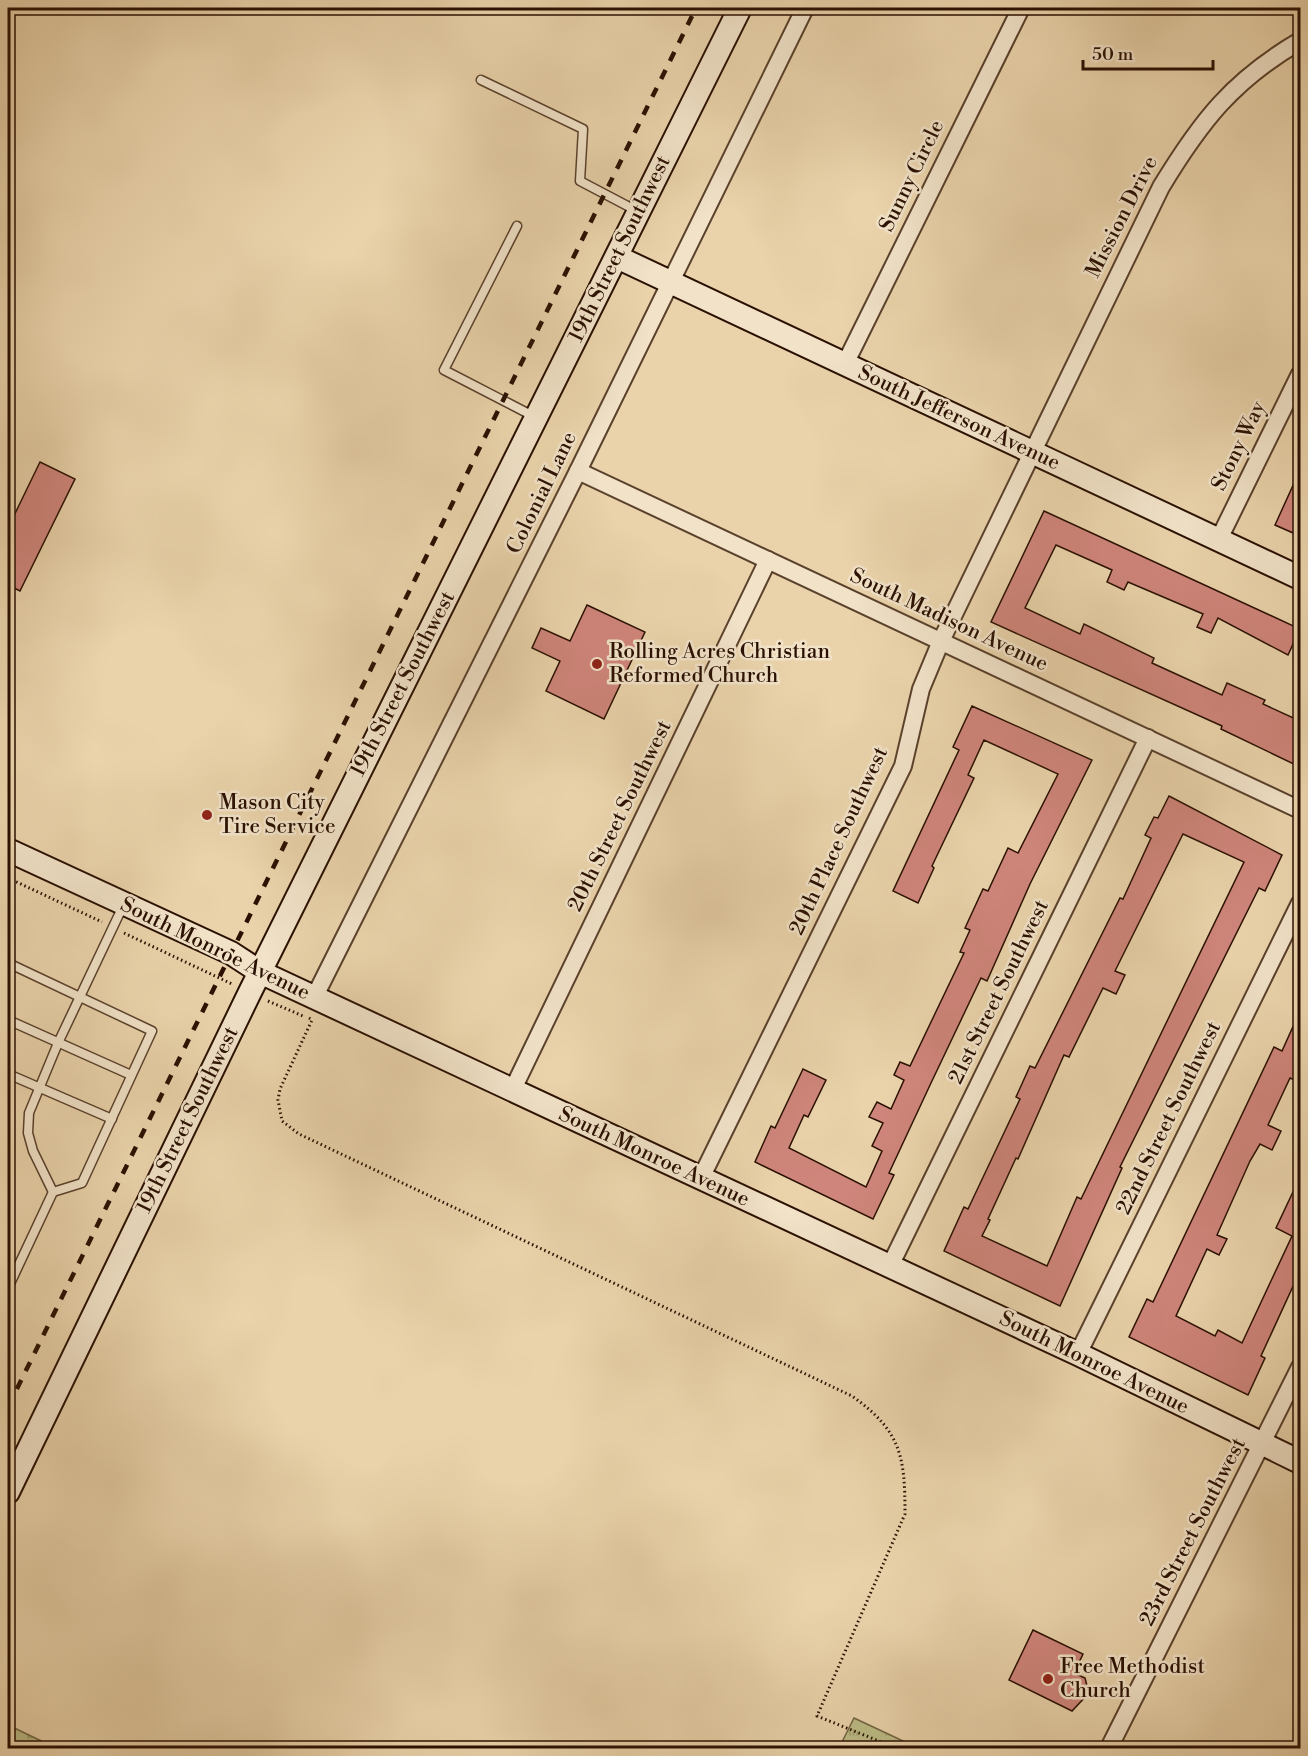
<svg xmlns="http://www.w3.org/2000/svg" width="1308" height="1756" viewBox="0 0 1308 1756" font-family="'Libre Bodoni',serif">
<style>
.cemetery{fill:url(#cemetery-stones);stroke:#736644;stroke-width:1.5}
.park{fill:url(#park-tufts);stroke:#736644;stroke-width:1.5}
.building{fill:#cf857b;stroke:#2a1002;stroke-width:1.5;fill-rule:evenodd}
.lines{fill:none;stroke-linecap:round;stroke-linejoin:round}
.lane-casing{stroke:#5a412c;stroke-width:11}
.street-casing{stroke:#5a412c;stroke-width:20}
.secondary-casing{stroke:#2a1002;stroke-width:26}
.path{stroke:#2a1002;stroke-width:3;stroke-dasharray:1.5 3;stroke-linecap:butt}
.lane{stroke:#f1e2c8;stroke-width:8}
.street{stroke:#f1e2c8;stroke-width:16}
.secondary{stroke:#f1e2c8;stroke-width:22}
.rail{stroke:#2a1002;stroke-width:4.5;stroke-dasharray:10 10;stroke-linecap:butt}
.poi-dot{fill:#8f2418;stroke:#f1e2c8;stroke-width:2}
.labels{text-anchor:middle;dominant-baseline:central;stroke-width:5;stroke-linejoin:round;paint-order:stroke}
.street-label{font-size:21px;fill:#2a1002;stroke:#f1e2c8}
.poi-label{font-size:21px;fill:#2a1002;stroke:#f1e2c8;text-anchor:start}
</style>
<defs>
<pattern id="cemetery-stones" width="16" height="16" patternUnits="userSpaceOnUse" patternTransform="scale(1.5)"><rect width="16" height="16" fill="#bcbb86"/><path d="M2 7V4a2 2 0 0 1 4 0v3zM10 15v-3a2 2 0 0 1 4 0v3z" fill="#a2a072"/></pattern>
<pattern id="park-tufts" width="24" height="20" patternUnits="userSpaceOnUse" patternTransform="scale(1.5)"><rect width="24" height="20" fill="#bcbb86"/><path d="M3 7l-1-3M5 7V3M7 7l1-3M15 17l-1-3M17 17v-4M19 17l1-3" fill="none" stroke="#a2a072"/></pattern>
</defs>
<rect width="100%" height="100%" fill="#ead3ab"/>
<filter id="stains"><feTurbulence type="fractalNoise" baseFrequency=".00333" numOctaves="4"/><feColorMatrix values="0 0 0 0 .2 0 0 0 0 .09 0 0 0 0 .02 0 0 0 .5 -.17"/></filter>
<radialGradient id="worn" r=".72"><stop offset=".6" stop-color="#630" stop-opacity="0"/><stop offset="1" stop-color="#630" stop-opacity=".3"/></radialGradient>
<path class="cemetery" d="M 8,1725 L 56,1748 L 8,1748 Z"/>
<path class="park" d="M 854,1718 L 918,1748 L 839,1748 Z"/>
<g class="building">
<path d="M 40,462 L 75,479 L 20,591 L 8,585 L 8,528 Z"/>
<path d="M 1300,470 L 1300,536 L 1275,525 Z"/>
<path d="M 1044,511 L 1300,629 L 1288,655 L 1218,618 L 1211,633 L 1197,627 L 1203,614 L 1128,582 L 1124,590 L 1107,582 L 1112,570 L 1056,545 L 1025,608 L 1080,634 L 1084,624 L 1154,658 L 1152,663 L 1222,695 L 1227,683 L 1265,700 L 1263,704 L 1300,721 L 1300,767 L 1221,729 L 1222,726 L 991,622 Z"/>
<path d="M 587,605 L 645,632 L 604,719 L 546,691 L 560,661 L 532,648 L 541,628 L 570,641 Z"/>
<path d="M 972,706 L 1092,760 L 1030,884 L 987,981 L 981,978 L 931,1083 L 889,1173 L 894,1175 L 873,1219 L 755,1162 L 771,1126 L 775,1128 L 803,1069 L 826,1080 L 808,1117 L 804,1115 L 789,1148 L 866,1187 L 882,1151 L 872,1146 L 883,1123 L 869,1117 L 877,1102 L 891,1109 L 904,1080 L 894,1075 L 900,1062 L 910,1066 L 964,953 L 960,952 L 970,930 L 965,928 L 983,889 L 988,891 L 1008,848 L 1018,853 L 1058,774 L 984,740 L 968,775 L 974,778 L 932,866 L 934,868 L 918,903 L 893,891 L 959,750 L 953,747 Z"/>
<path d="M 1169,796 L 1282,855 L 1265,891 L 1259,888 L 1120,1167 L 1122,1168 L 1060,1306 L 944,1251 L 964,1207 L 968,1209 L 1020,1099 L 1016,1097 L 1030,1066 L 1035,1068 L 1120,898 L 1123,899 L 1151,838 L 1145,835 L 1154,817 L 1158,818 ZM 1183,834 L 1244,862 L 1081,1199 L 1077,1197 L 1047,1266 L 982,1236 L 990,1220 L 988,1219 L 1016,1158 L 1018,1159 L 1064,1055 L 1069,1057 L 1103,988 L 1116,994 L 1125,975 L 1115,971 Z"/>
<path d="M 1300,1011 L 1300,1072 L 1297,1081 L 1290,1078 L 1268,1125 L 1281,1131 L 1272,1150 L 1260,1144 L 1250,1161 L 1217,1235 L 1227,1239 L 1219,1255 L 1207,1249 L 1176,1316 L 1215,1336 L 1218,1330 L 1242,1343 L 1292,1236 L 1276,1228 L 1300,1177 L 1300,1271 L 1261,1356 L 1265,1358 L 1248,1395 L 1129,1337 L 1147,1299 L 1153,1302 L 1274,1047 L 1282,1051 Z"/>
<path d="M 1033,1630 L 1083,1654 L 1074,1673 L 1085,1678 L 1089,1693 L 1072,1711 L 1009,1680 Z"/>
</g>
<g class="lines">
<g class="lane-casing">
<g id="lane">
<path d="M 481,80 L 583,129 L 580,181 L 639,212"/>
<path d="M 517,226 L 444,370 L 535,417"/>
<path d="M 8,963 L 152,1031 L 82,1183 L 53,1192 L 8,1288"/>
<path d="M 8,1020 L 131,1075"/>
<path d="M 8,1074 L 112,1119"/>
<path d="M 53,1192 L 33,1151 L 28,1133 L 29,1113 L 58,1043 L 123,906"/>
</g>
</g>
<g class="street-casing">
<g id="street">
<path d="M 845,364 L 1021,8"/>
<path d="M 578,471 L 1300,810"/>
<path d="M 1219,539 L 1300,374"/>
<path d="M 314,998 L 578,471 L 805,8"/>
<path d="M 512,1091 L 768,560"/>
<path d="M 701,1178 L 903,766 L 921,689 L 941,641 L 1161,187 C 1201,121 1233,80 1300,41"/>
<path d="M 890,1266 L 1148,738"/>
<path d="M 1078,1354 L 1300,903"/>
<path d="M 1109,1748 L 1300,1367"/>
</g>
</g>
<g class="secondary-casing">
<g id="secondary">
<path d="M 617,257 L 1300,578"/>
<path d="M 8,850 L 231,953 L 260,972 L 1078,1354 L 1300,1462"/>
<path d="M 8,1492 L 250,992 L 740,8"/>
</g>
</g>
<g class="path">
<path d="M 8,878 L 102,922"/>
<path d="M 124,933 L 232,984"/>
<path d="M 268,1001 L 303,1016"/>
<path d="M 309,1018 L 312,1020 L 280,1089 L 278,1100 L 282,1121 L 299,1134 L 852,1396 C 901,1431 905,1456 905,1514 L 817,1716 L 896,1748"/>
</g>
<use href="#lane" class="lane"/>
<use href="#street" class="street"/>
<use href="#secondary" class="secondary"/>
<path class="rail" d="M 8,1407 L 696,8"/>
</g>
<g class="poi-dot">
<circle cx="597" cy="664" r="6"/>
<circle cx="207" cy="815" r="6"/>
<circle cx="1048" cy="1679" r="6"/>
</g>
<g class="labels">
<g class="street-label">
<text transform="translate(912 176) rotate(-64)">Sunny Circle</text>
<text transform="translate(1122 217) rotate(-63)">Mission Drive</text>
<text transform="translate(620 249) rotate(-64)">19th Street Southwest</text>
<text transform="translate(959 418) rotate(25)">South Jefferson Avenue</text>
<text transform="translate(1239 446) rotate(-64)">Stony Way</text>
<text transform="translate(542 493) rotate(-64)">Colonial Lane</text>
<text transform="translate(949 620) rotate(25)">South Madison Avenue</text>
<text transform="translate(403 684) rotate(-63)">19th Street Southwest</text>
<text transform="translate(620 816) rotate(-64)">20th Street Southwest</text>
<text transform="translate(839 841) rotate(-65)">20th Place Southwest</text>
<text transform="translate(215 949) rotate(26)">South Monroe Avenue</text>
<text transform="translate(999 992) rotate(-64)">21st Street Southwest</text>
<text transform="translate(1169 1118) rotate(-64)">22nd Street Southwest</text>
<text transform="translate(188 1120) rotate(-64)">19th Street Southwest</text>
<text transform="translate(654 1157) rotate(25)">South Monroe Avenue</text>
<text transform="translate(1094 1363) rotate(26)">South Monroe Avenue</text>
<text transform="translate(1193 1532) rotate(-63)">23rd Street Southwest</text>
</g>
<g class="poi-label">
<text x="609" y="652">Rolling Acres Christian<tspan x="609" dy="24">Reformed Church</tspan></text>
<text x="219" y="803">Mason City<tspan x="219" dy="24">Tire Service</tspan></text>
<text x="1060" y="1667">Free Methodist<tspan x="1060" dy="24">Church</tspan></text>
</g>
</g>
<rect width="1308" height="1756" fill="none" stroke="#ead3ab" stroke-width="30"/>
<rect x="9" y="9" width="1290" height="1738" fill="none" stroke="#2a1002" stroke-width="3"/>
<rect x="15" y="15" width="1278" height="1726" fill="none" stroke="#2a1002" stroke-width="1.5"/>
<path d="M1083 60v9h130v-9" fill="none" stroke="#2a1002" stroke-width="3"/>
<text x="1092" y="60" font-size="18" fill="#2a1002" stroke="#f1e2c8" stroke-width="4.5" paint-order="stroke">50 m</text>
<rect width="100%" height="100%" filter="url(#stains)"/>
<rect width="100%" height="100%" fill="url(#worn)"/>
</svg>
